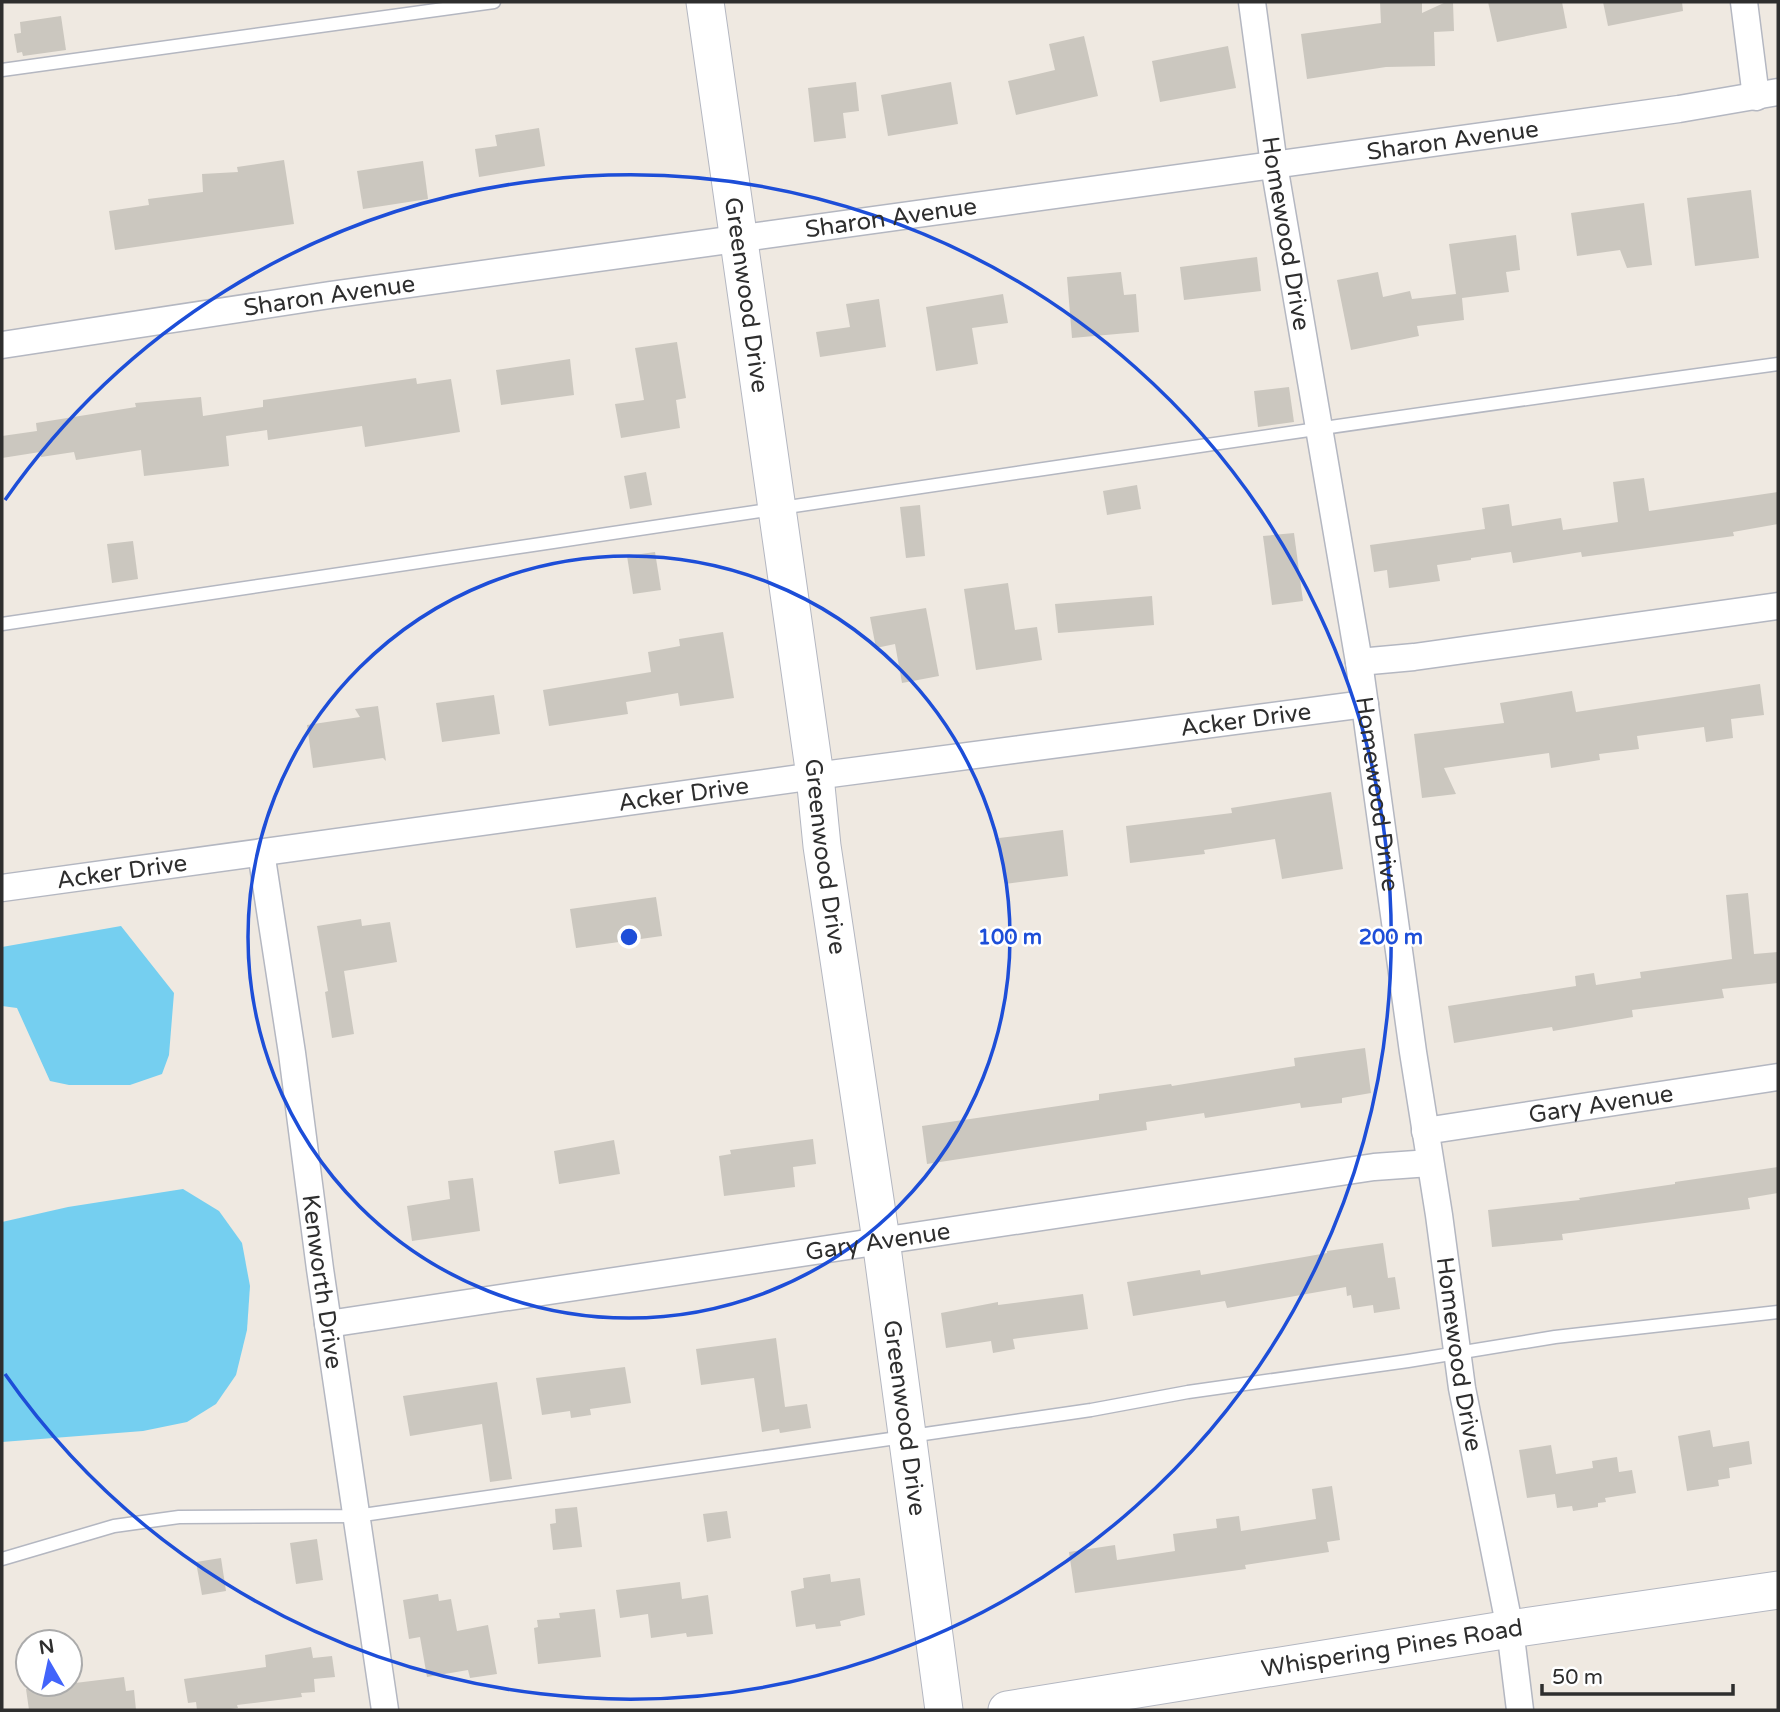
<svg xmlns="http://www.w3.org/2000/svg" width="1780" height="1712" viewBox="0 0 1780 1712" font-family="'Varela Round',sans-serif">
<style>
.water{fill:#75cff0}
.building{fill:#cbc7bf}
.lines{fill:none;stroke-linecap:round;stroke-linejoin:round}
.lane-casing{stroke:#b4b7c1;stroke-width:15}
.street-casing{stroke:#b4b7c1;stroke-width:29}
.secondary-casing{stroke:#b4b7c1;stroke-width:39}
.lane{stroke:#fff;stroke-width:12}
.street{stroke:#fff;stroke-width:26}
.secondary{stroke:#fff;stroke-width:37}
.ring{fill:none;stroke:#1d4ed8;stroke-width:3.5}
.labels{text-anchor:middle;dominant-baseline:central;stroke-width:5;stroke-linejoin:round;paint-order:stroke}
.street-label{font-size:24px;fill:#2e2e2e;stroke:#fff}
.centre{fill:#1d4ed8;stroke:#fff;stroke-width:3.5}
.ring-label{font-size:21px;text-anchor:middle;font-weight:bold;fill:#1d4ed8;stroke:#fff;stroke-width:5;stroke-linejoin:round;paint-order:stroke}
</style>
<rect width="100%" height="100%" fill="#efe9e1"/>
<g class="water">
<path d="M 121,926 L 174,993 L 169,1055 L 162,1074 L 130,1085 L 69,1085 L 50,1081 L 17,1008 L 2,1006 L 2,947 Z"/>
<path d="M 183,1189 L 219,1211 L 242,1243 L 250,1286 L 247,1330 L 236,1375 L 216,1404 L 187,1422 L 143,1431 L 2,1442 L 2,1222 L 68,1207 Z"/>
</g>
<g class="building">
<path d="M 1380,2 L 1422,2 L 1422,13 L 1446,2 L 1453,2 L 1454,31 L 1434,32 L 1435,66 L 1386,67 L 1307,79 L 1301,34 L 1381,23 Z"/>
<path d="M 1488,2 L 1562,2 L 1567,28 L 1497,42 Z"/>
<path d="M 1603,2 L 1682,2 L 1683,11 L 1608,26 Z"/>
<path d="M 61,16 L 66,50 L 23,56 L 22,52 L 17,53 L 14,34 L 21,33 L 20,22 Z"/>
<path d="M 1084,36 L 1098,96 L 1016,115 L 1008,81 L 1055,70 L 1049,44 Z"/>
<path d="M 1228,46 L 1236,88 L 1160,102 L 1152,61 Z"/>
<path d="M 856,82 L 859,111 L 843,113 L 846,138 L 814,142 L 808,88 Z"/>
<path d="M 951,82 L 958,124 L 888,136 L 881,95 Z"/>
<path d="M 539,128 L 545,166 L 479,177 L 475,149 L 497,146 L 495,135 Z"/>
<path d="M 284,160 L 294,224 L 115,250 L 109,211 L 149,205 L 148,199 L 203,192 L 202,174 L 238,172 L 237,167 Z"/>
<path d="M 423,161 L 428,199 L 363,209 L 357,171 Z"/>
<path d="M 1751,190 L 1759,258 L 1695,266 L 1687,198 Z"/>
<path d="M 1644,203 L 1652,265 L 1627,268 L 1620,250 L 1577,256 L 1571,213 Z"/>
<path d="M 1516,235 L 1520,270 L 1506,272 L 1509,292 L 1462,298 L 1464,320 L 1417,326 L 1419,336 L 1351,350 L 1337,280 L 1378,272 L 1383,297 L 1410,291 L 1412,299 L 1456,294 L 1449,244 Z"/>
<path d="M 1257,257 L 1261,291 L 1184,300 L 1180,267 Z"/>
<path d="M 1121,272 L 1124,295 L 1136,294 L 1139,332 L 1072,338 L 1067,277 Z"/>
<path d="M 1003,294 L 1008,323 L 972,328 L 978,364 L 936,371 L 926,307 Z"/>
<path d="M 879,299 L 886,347 L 820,357 L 816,332 L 850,327 L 846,304 Z"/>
<path d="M 677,342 L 686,398 L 676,400 L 680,428 L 621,438 L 615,404 L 644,400 L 635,348 Z"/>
<path d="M 570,359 L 574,395 L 501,405 L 496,370 Z"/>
<path d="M 416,378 L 417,384 L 451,379 L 460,432 L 365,447 L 362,426 L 268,440 L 267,430 L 226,436 L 229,466 L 144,476 L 141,450 L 76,460 L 74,452 L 41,457 L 40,452 L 2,458 L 2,436 L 37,431 L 36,423 L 136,407 L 135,403 L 201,397 L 203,416 L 263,407 L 263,400 Z"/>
<path d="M 1289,387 L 1294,422 L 1258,427 L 1254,391 Z"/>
<path d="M 646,472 L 652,505 L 630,509 L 624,476 Z"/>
<path d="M 1644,478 L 1649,511 L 1778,492 L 1778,524 L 1733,532 L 1734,536 L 1582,557 L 1581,552 L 1513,563 L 1511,552 L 1471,558 L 1471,560 L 1437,565 L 1440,581 L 1389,588 L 1387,570 L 1374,572 L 1370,545 L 1485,529 L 1482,508 L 1509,504 L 1512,526 L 1561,518 L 1563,530 L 1618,522 L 1613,482 Z"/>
<path d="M 1137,485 L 1141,509 L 1107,515 L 1103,491 Z"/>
<path d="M 920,505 L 925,556 L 906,558 L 900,507 Z"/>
<path d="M 1294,533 L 1303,601 L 1272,605 L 1263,536 Z"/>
<path d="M 133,541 L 138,579 L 112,583 L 107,544 Z"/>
<path d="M 655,552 L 661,590 L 633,594 L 627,556 Z"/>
<path d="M 1008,583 L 1015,630 L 1037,627 L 1042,660 L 976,670 L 964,589 Z"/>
<path d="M 1152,596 L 1154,625 L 1058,633 L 1055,604 Z"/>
<path d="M 926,608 L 939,676 L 902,683 L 895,644 L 876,648 L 870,617 Z"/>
<path d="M 723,632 L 734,698 L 680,706 L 678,693 L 626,702 L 628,714 L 549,726 L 543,690 L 651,672 L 648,652 L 680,646 L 679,639 Z"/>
<path d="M 1760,684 L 1764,715 L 1731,719 L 1733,738 L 1706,742 L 1704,727 L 1637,736 L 1639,749 L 1599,754 L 1600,760 L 1551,768 L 1549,753 L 1444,768 L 1456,794 L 1422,798 L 1414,734 L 1504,723 L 1500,703 L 1572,691 L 1576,712 Z"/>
<path d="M 494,695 L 500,734 L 442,742 L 436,703 Z"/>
<path d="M 378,706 L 386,761 L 383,758 L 313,768 L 307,725 L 360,717 L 355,709 Z"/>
<path d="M 1331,792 L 1343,869 L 1282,879 L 1275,839 L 1204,850 L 1205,854 L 1130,863 L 1126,826 L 1232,813 L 1231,808 Z"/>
<path d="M 1063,830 L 1068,876 L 1005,884 L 999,838 Z"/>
<path d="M 1748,893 L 1754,954 L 1778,952 L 1778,983 L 1722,989 L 1724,998 L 1632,1010 L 1633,1017 L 1553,1031 L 1552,1027 L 1454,1043 L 1448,1006 L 1576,986 L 1575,976 L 1594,973 L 1596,985 L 1641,978 L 1640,972 L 1732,959 L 1726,895 Z"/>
<path d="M 656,897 L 662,936 L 576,948 L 570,909 Z"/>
<path d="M 361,919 L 362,926 L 390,922 L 397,962 L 344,971 L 354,1034 L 332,1038 L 325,992 L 328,991 L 317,926 Z"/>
<path d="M 1365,1048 L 1371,1093 L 1342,1098 L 1342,1103 L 1301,1108 L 1300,1103 L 1205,1118 L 1204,1113 L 1146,1122 L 1147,1130 L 927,1164 L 922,1126 L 1099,1100 L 1099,1094 L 1171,1084 L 1172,1086 L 1295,1066 L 1294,1058 Z"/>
<path d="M 813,1139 L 816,1164 L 793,1167 L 795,1187 L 724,1196 L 719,1156 L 731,1154 L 730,1150 Z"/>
<path d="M 614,1140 L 620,1174 L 559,1184 L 554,1151 Z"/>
<path d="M 1778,1167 L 1778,1193 L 1748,1198 L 1750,1209 L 1562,1234 L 1563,1240 L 1492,1247 L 1488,1210 L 1580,1200 L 1579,1198 L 1675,1184 L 1675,1182 Z"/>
<path d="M 473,1178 L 480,1231 L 412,1241 L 407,1206 L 450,1199 L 448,1181 Z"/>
<path d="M 1383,1243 L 1388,1278 L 1395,1277 L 1400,1309 L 1374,1313 L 1373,1305 L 1353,1308 L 1351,1295 L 1347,1296 L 1346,1287 L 1227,1308 L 1225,1301 L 1133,1316 L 1127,1282 L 1200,1270 L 1201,1275 L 1327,1253 L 1327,1251 Z"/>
<path d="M 1083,1294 L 1088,1329 L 1013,1339 L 1015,1349 L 993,1353 L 991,1341 L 946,1348 L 941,1313 L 998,1302 L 998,1305 Z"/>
<path d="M 776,1338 L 785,1407 L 807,1404 L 811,1428 L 780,1433 L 779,1429 L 762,1432 L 754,1378 L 701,1385 L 696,1349 Z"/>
<path d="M 625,1367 L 631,1403 L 590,1409 L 591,1415 L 571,1418 L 570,1411 L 542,1415 L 536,1378 Z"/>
<path d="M 497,1382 L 512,1479 L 490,1482 L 482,1424 L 410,1436 L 403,1396 Z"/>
<path d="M 1710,1430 L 1713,1447 L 1749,1441 L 1752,1464 L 1729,1468 L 1730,1478 L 1718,1480 L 1719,1486 L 1687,1491 L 1678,1436 Z"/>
<path d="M 1551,1445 L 1556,1474 L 1593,1468 L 1592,1461 L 1617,1457 L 1619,1472 L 1632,1470 L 1636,1493 L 1605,1498 L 1606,1502 L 1598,1503 L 1598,1507 L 1573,1511 L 1572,1506 L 1557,1508 L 1555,1494 L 1527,1498 L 1519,1450 Z"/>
<path d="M 1332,1486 L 1340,1540 L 1327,1542 L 1329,1552 L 1245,1565 L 1246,1569 L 1075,1593 L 1069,1552 L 1115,1545 L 1117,1560 L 1175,1551 L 1173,1534 L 1217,1528 L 1216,1519 L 1239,1516 L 1241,1531 L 1316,1519 L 1312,1489 Z"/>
<path d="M 577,1507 L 582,1547 L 553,1550 L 550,1524 L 556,1523 L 555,1509 Z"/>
<path d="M 727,1511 L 731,1538 L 707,1542 L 703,1514 Z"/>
<path d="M 317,1539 L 323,1580 L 296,1584 L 290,1543 Z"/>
<path d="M 221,1558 L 226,1591 L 202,1595 L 196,1562 Z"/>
<path d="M 830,1574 L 831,1582 L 860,1578 L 865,1615 L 840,1621 L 841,1626 L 816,1629 L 815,1624 L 796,1627 L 791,1591 L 804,1588 L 803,1578 Z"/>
<path d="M 680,1582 L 682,1599 L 708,1595 L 713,1634 L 687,1637 L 686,1633 L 651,1638 L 648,1614 L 620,1618 L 616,1590 Z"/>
<path d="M 438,1594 L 439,1601 L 451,1599 L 457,1631 L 488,1625 L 497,1674 L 470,1678 L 468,1670 L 427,1677 L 420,1637 L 409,1639 L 403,1600 Z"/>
<path d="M 595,1609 L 601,1657 L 538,1664 L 534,1628 L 538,1627 L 537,1620 L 560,1618 L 559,1613 Z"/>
<path d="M 311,1647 L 313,1658 L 332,1656 L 335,1677 L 314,1679 L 315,1692 L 301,1693 L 302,1697 L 237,1705 L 238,1708 L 222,1710 L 197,1710 L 196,1702 L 188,1703 L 184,1679 L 266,1667 L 265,1655 Z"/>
<path d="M 124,1677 L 126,1691 L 134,1690 L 136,1710 L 29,1710 L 26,1689 Z"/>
</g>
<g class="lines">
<g class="lane-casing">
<g id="lane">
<path d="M 2,70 L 494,2"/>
<path d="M 2,624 C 594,537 1185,445 1778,364"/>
<path d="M 2,1559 L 114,1526 L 179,1517 L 356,1516 L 1091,1410 L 1188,1392 L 1408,1361 L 1555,1337 L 1778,1312"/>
</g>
</g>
<g class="street-casing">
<g id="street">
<path id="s1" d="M 1252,2 L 1274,165 L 1359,662 L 1413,1052 L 1439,1215 L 1462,1388 L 1510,1629 L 1520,1710"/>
<path d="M 1744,2 L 1756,97"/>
<path id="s2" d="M 2,345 L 330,295 L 1679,109 L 1778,92"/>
<path d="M 1359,662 L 1414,657 L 1778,606"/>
<path id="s3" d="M 261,852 L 292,1053 L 320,1269 L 385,1710"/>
<path id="s4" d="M 2,888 L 815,776 L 1365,704"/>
<path id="s5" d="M 1425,1131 L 1778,1077"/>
<path id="s6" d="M 328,1324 L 1374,1167 L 1430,1163"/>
</g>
</g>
<g class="secondary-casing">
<g id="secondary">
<path id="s7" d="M 705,2 L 815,776 L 822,846 L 881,1240 L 944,1710"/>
<path id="s8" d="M 1007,1710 L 1510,1629 L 1778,1590"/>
</g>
</g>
<use href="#lane" class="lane"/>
<use href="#street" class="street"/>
<use href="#secondary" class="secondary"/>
</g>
<g class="ring">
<circle cx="629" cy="937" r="381"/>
<path d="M5 500A762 762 0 1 1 5 1374"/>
</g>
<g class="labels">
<g class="street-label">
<text stroke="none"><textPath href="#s2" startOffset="1465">Sharon Avenue</textPath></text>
<text stroke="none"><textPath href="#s2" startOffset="898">Sharon Avenue</textPath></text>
<text stroke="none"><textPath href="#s1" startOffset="234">Homewood Drive</textPath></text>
<text stroke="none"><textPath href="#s7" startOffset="296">Greenwood Drive</textPath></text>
<text stroke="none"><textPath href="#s2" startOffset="331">Sharon Avenue</textPath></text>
<text stroke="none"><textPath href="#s4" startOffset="1255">Acker Drive</textPath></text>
<text stroke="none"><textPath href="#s4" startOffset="688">Acker Drive</textPath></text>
<text stroke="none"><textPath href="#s1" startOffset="802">Homewood Drive</textPath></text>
<text stroke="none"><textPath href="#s7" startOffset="863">Greenwood Drive</textPath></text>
<text stroke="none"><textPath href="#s4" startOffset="121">Acker Drive</textPath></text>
<text stroke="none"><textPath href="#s5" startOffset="178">Gary Avenue</textPath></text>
<text stroke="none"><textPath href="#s6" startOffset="556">Gary Avenue</textPath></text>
<text stroke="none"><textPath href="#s3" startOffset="434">Kenworth Drive</textPath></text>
<text stroke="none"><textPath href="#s1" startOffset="1368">Homewood Drive</textPath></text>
<text stroke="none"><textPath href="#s7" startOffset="1430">Greenwood Drive</textPath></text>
<text stroke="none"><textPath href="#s8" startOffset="390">Whispering Pines Road</textPath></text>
</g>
</g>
<circle cx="629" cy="937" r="10" class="centre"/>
<g class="ring-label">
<text x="1010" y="944">100 m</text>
<text x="1391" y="944">200 m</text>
</g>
<rect width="1780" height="1712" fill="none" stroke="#2e2e2e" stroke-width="7"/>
<g transform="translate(49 1663) rotate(351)"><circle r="33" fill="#ffffff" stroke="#ababab" stroke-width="2"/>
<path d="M0-5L12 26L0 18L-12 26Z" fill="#4264fb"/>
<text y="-10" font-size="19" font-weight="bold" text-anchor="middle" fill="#2e2e2e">N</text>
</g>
<path d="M1542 1684v10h191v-10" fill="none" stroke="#2e2e2e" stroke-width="3.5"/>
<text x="1552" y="1684" font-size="21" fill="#2e2e2e" stroke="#ffffff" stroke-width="5" paint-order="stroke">50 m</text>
</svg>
